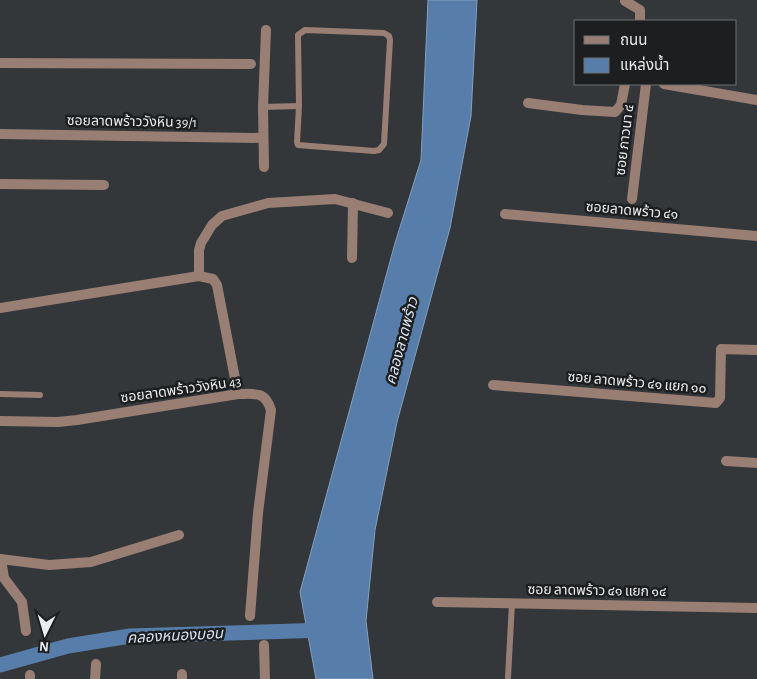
<svg xmlns="http://www.w3.org/2000/svg" width="757" height="679" viewBox="0 0 757 679" font-family="'Alegreya Sans','Noto Sans Thai',sans-serif">
<style>
.water{fill:#577eaa;stroke:#839fbe}
.lines{fill:none;stroke-linecap:round;stroke-linejoin:round}
.canal{stroke:#577eaa;stroke-width:15}
.lane{stroke:#997e74;stroke-width:6}
.street{stroke:#997e74;stroke-width:10}
.labels{text-anchor:middle;dominant-baseline:central;stroke-width:5;stroke-linejoin:round;paint-order:stroke}
.street-label{font-size:14px;fill:#eaecee;stroke:#1c1e1f}
.water-label{font-size:15px;font-style:italic;fill:#dae5f3;stroke:#1c1e1f}
</style>
<rect width="100%" height="100%" fill="#33373a"/>
<path class="water" d="M 428,0 L 477,0 L 471,116 L 450,228 L 397,422 L 375,530 L 366,621 L 373,679 L 316,679 L 300,592 L 395,243 L 421,160 Z"/>
<g class="lines">
<path class="canal" d="M 0,665 L 68,646 L 130,636 L 327,630"/>
<g class="lane">
<path d="M 305,30 L 384,33 L 389,36 L 390,40 L 384,144 L 379,150 L 374,151 L 298,145 L 297,142 L 299,106 L 298,35 Z"/>
<path d="M 263,107 L 299,106"/>
<path d="M 0,394 L 40,395"/>
<path d="M 508,677 L 512,603"/>
</g>
<g class="street">
<path d="M 625,1 L 640,10 L 640,21"/>
<path d="M 0,63 L 251,64"/>
<path d="M 664,84 L 757,100"/>
<path d="M 528,103 L 582,110 L 615,112 L 621,105 L 625,84"/>
<path d="M 0,134 L 263,138"/>
<path d="M 264,167 L 263,107 L 266,30"/>
<path d="M 0,184 L 104,185"/>
<path d="M 632,199 L 646,84"/>
<path d="M 505,214 L 757,236"/>
<path d="M 352,258 L 353,203"/>
<path d="M 199,276 L 199,250 L 201,243 L 212,225 L 222,216 L 268,203 L 335,199 L 388,213"/>
<path d="M 0,308 L 199,276 L 213,279 L 217,285 L 238,394"/>
<path d="M 493,385 L 716,403 L 720,398 L 721,349 L 757,350"/>
<path d="M 0,421 L 58,422 L 77,420 L 238,394 C 256,394 265,391 271,410 L 258,513 L 250,616"/>
<path d="M 726,461 L 757,463"/>
<path d="M 0,559 L 49,565 L 91,562 L 179,535"/>
<path d="M 1,559 L 4,578 L 22,602 L 26,631"/>
<path d="M 437,602 L 757,608"/>
<path d="M 264,645 L 265,679"/>
<path d="M 182,674 L 182,679"/>
<path d="M 30,679 L 30,675"/>
<path d="M 95,679 L 96,664"/>
</g>
</g>
<g class="labels">
<g class="street-label">
<text transform="translate(132 122) rotate(1)">ซอยลาดพร้าววังหิน 39/1</text>
<text transform="translate(625 140) rotate(-83)">ซอย ภาวนา ๔</text>
<text transform="translate(632 211) rotate(5)">ซอยลาดพร้าว ๔๑</text>
<text transform="translate(637 383) rotate(5)">ซอย ลาดพร้าว ๔๑ แยก ๑๐</text>
<text transform="translate(181 390) rotate(-8)">ซอยลาดพร้าววังหิน 43</text>
<text transform="translate(597 591) rotate(1)">ซอย ลาดพร้าว ๔๑ แยก ๑๔</text>
</g>
<g class="water-label">
<text transform="translate(402 341) rotate(-75)">คลองลาดพร้าว</text>
<text transform="translate(175 636) rotate(-3)">คลองหนองบอน</text>
</g>
</g>
<rect x="574" y="20" width="162" height="65" fill="#1c1e1f" stroke="#6e7072"/>
<rect x="584" y="36" width="25" height="8" fill="#997e74" stroke="#6e7072"/>
<text x="620" y="45" font-size="15" fill="#eaecee">ถนน</text>
<rect x="584" y="58" width="25" height="15" fill="#577eaa" stroke="#6e7072"/>
<text x="620" y="70" font-size="15" fill="#eaecee">แหล่งน้ำ</text>
<g transform="translate(45 634) rotate(185)" stroke="#1c1e1f" stroke-width="4" paint-order="stroke">
<path d="M0-4L9 19L0 12L-9 19Z" fill="#eaecee"/>
<text y="-8" font-size="14" font-weight="bold" text-anchor="middle" fill="#eaecee">N</text>
</g>
</svg>
